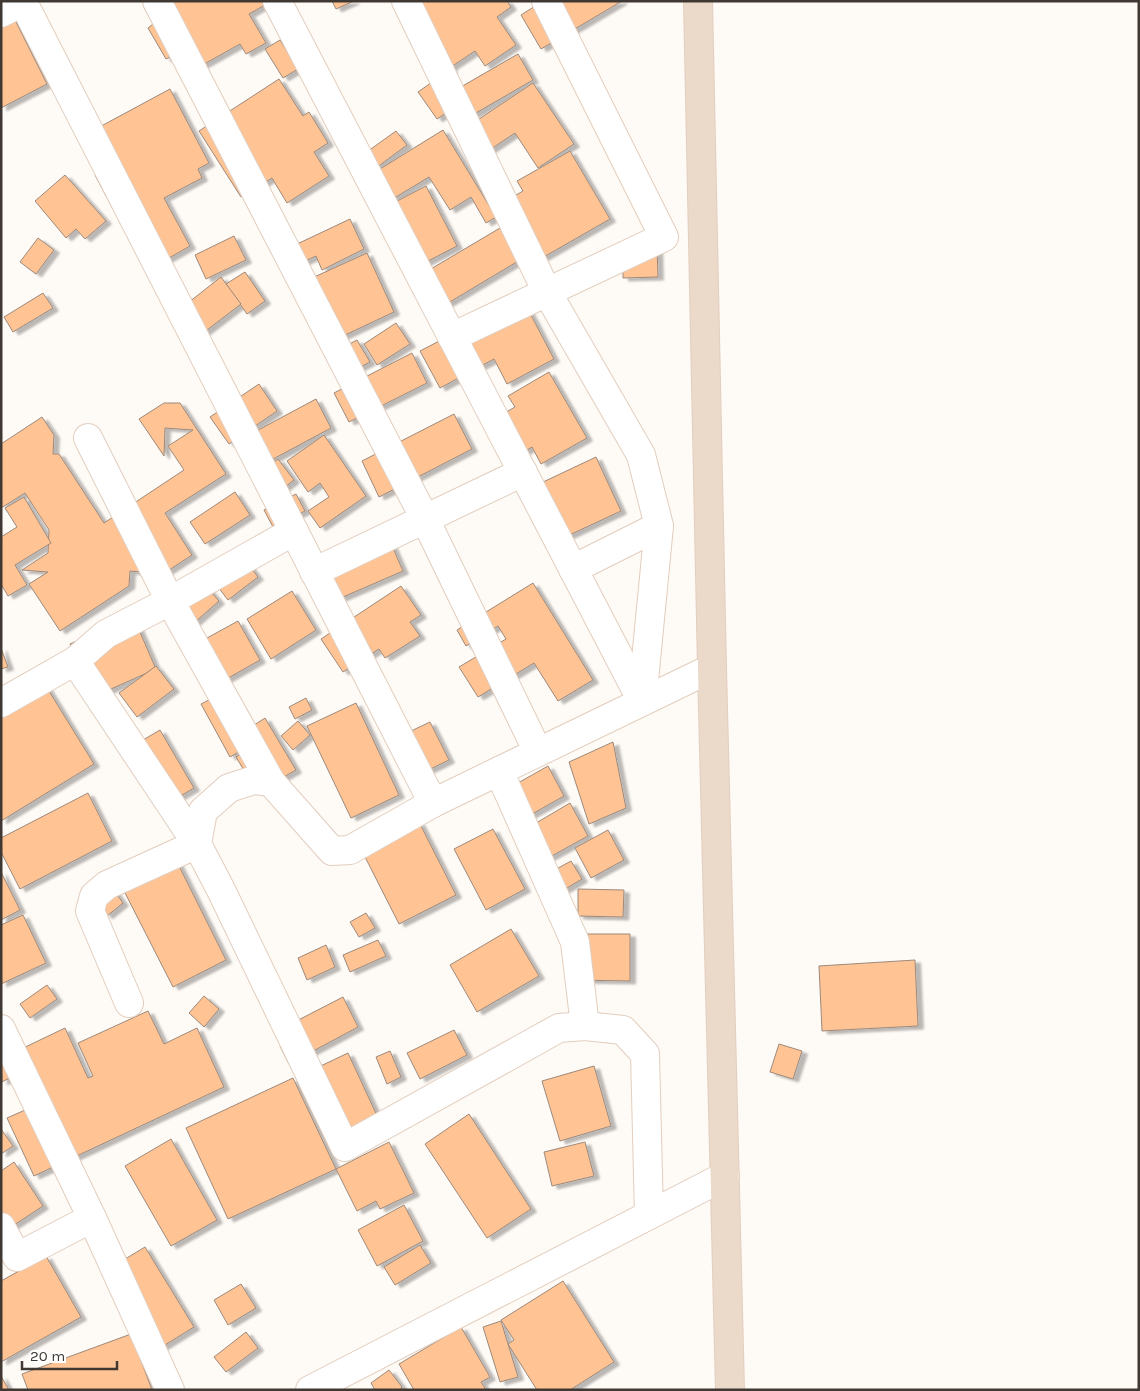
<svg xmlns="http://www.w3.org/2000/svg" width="1140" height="1391" viewBox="0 0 1140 1391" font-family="Karla,sans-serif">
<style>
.building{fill:#ffc394;stroke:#9c897b;filter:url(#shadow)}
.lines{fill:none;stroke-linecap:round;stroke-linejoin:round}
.minor-casing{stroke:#e2cebe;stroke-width:30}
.secondary-casing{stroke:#e2cebe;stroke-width:30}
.minor{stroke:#fff;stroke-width:28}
.secondary{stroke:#ebd9ca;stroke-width:28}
</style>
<defs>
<filter id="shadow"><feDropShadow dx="5.5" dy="3" stdDeviation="1" flood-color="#0004"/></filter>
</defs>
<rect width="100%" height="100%" fill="#fefaf6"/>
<g class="building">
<path d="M 153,1 L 263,1 L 265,5 L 249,14 L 266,43 L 246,54 L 240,44 L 190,72 L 179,52 L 166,59 L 148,28 L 153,24 L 144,7 Z"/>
<path d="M 332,1 L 354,1 L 336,9 Z"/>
<path d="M 419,1 L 507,1 L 511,7 L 497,17 L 516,45 L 485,66 L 475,51 L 451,67 L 452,109 L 437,119 L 418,92 L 448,71 Z"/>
<path d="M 543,1 L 622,1 L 541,49 L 521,15 Z"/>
<path d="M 13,16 L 47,84 L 1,108 L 1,22 Z"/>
<path d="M 280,40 L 298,69 L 283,78 L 265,49 Z"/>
<path d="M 518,54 L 533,80 L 462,121 L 447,95 Z"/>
<path d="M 279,79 L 303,116 L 309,112 L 328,143 L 314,152 L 329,176 L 287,203 L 272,178 L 241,197 L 199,131 Z"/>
<path d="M 533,83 L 574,144 L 538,168 L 515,133 L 473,161 L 455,135 Z"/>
<path d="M 170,89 L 209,163 L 198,169 L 202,178 L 164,198 L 190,246 L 162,262 L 120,205 L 113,209 L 95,175 L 99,174 L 79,138 Z"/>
<path d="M 443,130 L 496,217 L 486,223 L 471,197 L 450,210 L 429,177 L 376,209 L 359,182 Z"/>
<path d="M 396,131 L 407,145 L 368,174 L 357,159 Z"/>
<path d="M 570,151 L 610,219 L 528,266 L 494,208 L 523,191 L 517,181 Z"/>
<path d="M 65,175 L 106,221 L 85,239 L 76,229 L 66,238 L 35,201 Z"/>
<path d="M 426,186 L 457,246 L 409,271 L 378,211 Z"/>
<path d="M 350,219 L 364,249 L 322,270 L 316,256 L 284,271 L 276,254 Z"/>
<path d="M 500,228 L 520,260 L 433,312 L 414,279 Z"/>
<path d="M 234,236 L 246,260 L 206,279 L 195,255 Z"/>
<path d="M 38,238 L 54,250 L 36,274 L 20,262 Z"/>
<path d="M 623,247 L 657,247 L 658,277 L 623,278 Z"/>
<path d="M 367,253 L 394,312 L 326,344 L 301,283 Z"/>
<path d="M 245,272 L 265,301 L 247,314 L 226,284 Z"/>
<path d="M 221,277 L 241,304 L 194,340 L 175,313 Z"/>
<path d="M 43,293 L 53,308 L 13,332 L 4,317 Z"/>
<path d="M 522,298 L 554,359 L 507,384 L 494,359 L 440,388 L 420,351 Z"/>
<path d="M 396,323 L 410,344 L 377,365 L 364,344 Z"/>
<path d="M 357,340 L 370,362 L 347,374 L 334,352 Z"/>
<path d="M 412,353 L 427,383 L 349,422 L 334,393 Z"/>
<path d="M 549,372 L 587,438 L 541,464 L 532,447 L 509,461 L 487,423 L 515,407 L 508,396 Z"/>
<path d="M 259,384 L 277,411 L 229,444 L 210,417 Z"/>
<path d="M 316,399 L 331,428 L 249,472 L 234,443 Z"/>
<path d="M 164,403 L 180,403 L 226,474 L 165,513 L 192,555 L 163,574 L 130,571 L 129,586 L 60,631 L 29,584 L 48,572 L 22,570 L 48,553 L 49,530 L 25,493 L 1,508 L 1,444 L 42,417 L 54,435 L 53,454 L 59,454 L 104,523 L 184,470 L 168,446 L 193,430 L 165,428 L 164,456 L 139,419 Z"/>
<path d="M 454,414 L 472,449 L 379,497 L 362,461 Z"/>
<path d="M 324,435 L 366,496 L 320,528 L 308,511 L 329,497 L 320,483 L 308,492 L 287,461 Z"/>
<path d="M 596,457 L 621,511 L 548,545 L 522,492 Z"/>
<path d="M 278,459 L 294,480 L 276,494 L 260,473 Z"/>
<path d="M 235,492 L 250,515 L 205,544 L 190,522 Z"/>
<path d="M 296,494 L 305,511 L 273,527 L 264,510 Z"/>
<path d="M 24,497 L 51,543 L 15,565 L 27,585 L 8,596 L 1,584 L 1,537 L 17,527 L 5,508 Z"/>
<path d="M 386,532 L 403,571 L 320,607 L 303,568 Z"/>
<path d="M 248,564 L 258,577 L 228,600 L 218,587 Z"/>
<path d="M 197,576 L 219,601 L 194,623 L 172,598 Z"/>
<path d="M 533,583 L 593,680 L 558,701 L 534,663 L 478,697 L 459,667 L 506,639 L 498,626 L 466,646 L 457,630 Z"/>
<path d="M 401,586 L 421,615 L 410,622 L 420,636 L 385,658 L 379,649 L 343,672 L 321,639 Z"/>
<path d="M 292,591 L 316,630 L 271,659 L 247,619 Z"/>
<path d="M 133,616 L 156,669 L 93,697 L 70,644 Z"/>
<path d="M 238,621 L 260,660 L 209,689 L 187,649 Z"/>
<path d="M 1,648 L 8,667 L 1,669 Z"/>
<path d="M 156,666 L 174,689 L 137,717 L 119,693 Z"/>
<path d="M 41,678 L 94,764 L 1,821 L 1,703 Z"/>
<path d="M 228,690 L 256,742 L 230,757 L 201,704 Z"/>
<path d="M 306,698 L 312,710 L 295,719 L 289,707 Z"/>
<path d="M 356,703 L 399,795 L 351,818 L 307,726 Z"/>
<path d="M 265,718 L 296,770 L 257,792 L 236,757 L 257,745 L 248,729 Z"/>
<path d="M 298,721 L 310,735 L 293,750 L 281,736 Z"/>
<path d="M 430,722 L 449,760 L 408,780 L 390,741 Z"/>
<path d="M 160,730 L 194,788 L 165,805 L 131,747 Z"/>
<path d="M 613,742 L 626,808 L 589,824 L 569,762 Z"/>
<path d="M 548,766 L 564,796 L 518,822 L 502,792 Z"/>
<path d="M 88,793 L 112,841 L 20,889 L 1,852 L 1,838 Z"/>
<path d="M 570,803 L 588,836 L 548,858 L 531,826 Z"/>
<path d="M 419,822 L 456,895 L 399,924 L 362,851 Z"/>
<path d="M 493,829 L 525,889 L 486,910 L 454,849 Z"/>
<path d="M 608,830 L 624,860 L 591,878 L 575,848 Z"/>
<path d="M 176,860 L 226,960 L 173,987 L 122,887 Z"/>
<path d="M 571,861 L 582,879 L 562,891 L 551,872 Z"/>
<path d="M 1,872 L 20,910 L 1,920 Z"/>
<path d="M 113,889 L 123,903 L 107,916 L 96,902 Z"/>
<path d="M 578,889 L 624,890 L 623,917 L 578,916 Z"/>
<path d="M 366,913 L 375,928 L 359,937 L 350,922 Z"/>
<path d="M 23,915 L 46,963 L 1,984 L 1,925 Z"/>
<path d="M 511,929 L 539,976 L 477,1012 L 450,965 Z"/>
<path d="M 578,934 L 630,934 L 630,981 L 577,980 Z"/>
<path d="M 378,940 L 386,956 L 350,972 L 343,955 Z"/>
<path d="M 326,945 L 335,967 L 307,980 L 298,958 Z"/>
<path d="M 915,960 L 918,1026 L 822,1031 L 819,966 Z"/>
<path d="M 47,985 L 57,999 L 30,1018 L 20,1004 Z"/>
<path d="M 204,996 L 219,1009 L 204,1027 L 189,1013 Z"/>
<path d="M 343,997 L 358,1027 L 289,1064 L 280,1046 L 284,1044 L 277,1031 Z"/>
<path d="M 148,1011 L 164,1044 L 197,1028 L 224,1087 L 34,1176 L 7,1118 L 41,1103 L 17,1051 L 65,1028 L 88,1078 L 93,1076 L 78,1043 Z"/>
<path d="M 454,1030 L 467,1055 L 420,1079 L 407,1053 Z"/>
<path d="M 779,1044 L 802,1051 L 793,1079 L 770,1072 Z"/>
<path d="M 390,1051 L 401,1077 L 387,1084 L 376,1057 Z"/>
<path d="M 348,1053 L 380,1122 L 340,1141 L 308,1072 Z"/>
<path d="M 1,1058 L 26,1069 L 2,1082 Z"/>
<path d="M 594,1066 L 611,1126 L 560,1141 L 542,1081 Z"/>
<path d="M 293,1078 L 336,1169 L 228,1219 L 186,1128 Z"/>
<path d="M 469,1114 L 531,1209 L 487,1238 L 425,1144 Z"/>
<path d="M 1,1129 L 13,1146 L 1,1154 Z"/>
<path d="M 171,1139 L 217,1220 L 171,1246 L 125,1166 Z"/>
<path d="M 389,1142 L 414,1193 L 380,1209 L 376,1201 L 357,1211 L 336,1169 Z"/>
<path d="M 585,1142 L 594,1176 L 552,1186 L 544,1152 Z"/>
<path d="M 14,1162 L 43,1206 L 8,1229 L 1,1218 L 1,1171 Z"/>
<path d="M 404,1205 L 423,1241 L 377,1266 L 358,1230 Z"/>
<path d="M 420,1245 L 431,1263 L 395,1285 L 384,1267 Z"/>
<path d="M 145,1247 L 194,1327 L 157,1350 L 107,1270 Z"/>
<path d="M 46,1256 L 81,1317 L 1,1362 L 1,1281 Z"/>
<path d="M 563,1281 L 614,1362 L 570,1390 L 537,1390 L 508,1344 L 514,1340 L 501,1320 Z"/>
<path d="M 241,1284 L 256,1308 L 228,1325 L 214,1300 Z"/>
<path d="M 501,1321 L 518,1377 L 500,1382 L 483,1327 Z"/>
<path d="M 461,1327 L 490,1377 L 481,1382 L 486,1390 L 414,1390 L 399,1364 Z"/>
<path d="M 246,1332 L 258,1348 L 226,1372 L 214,1357 Z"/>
<path d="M 131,1334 L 152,1390 L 28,1390 L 22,1374 Z"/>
<path d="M 389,1370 L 402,1387 L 399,1390 L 375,1390 L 371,1383 Z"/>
<path d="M 1,1376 L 9,1390 L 1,1390 Z"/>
</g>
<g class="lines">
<g class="minor-casing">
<g id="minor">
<path d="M 157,1 L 425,519 L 538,752"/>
<path d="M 277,1 L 642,701"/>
<path d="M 406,1 L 547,292 L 641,455 L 659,526 L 642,701"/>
<path d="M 23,2 L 433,803"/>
<path d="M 1,13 L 25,1"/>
<path d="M 452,337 L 664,237 L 546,1"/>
<path d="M 88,438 L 170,601 L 271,782"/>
<path d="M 573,569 L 659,526"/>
<path d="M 314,572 L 523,472"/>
<path d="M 75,661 L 197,844 L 107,885 L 94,896 L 90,911 L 129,1003"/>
<path d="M 1,703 L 75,661 L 106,634 L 170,601 L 294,531"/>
<path d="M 499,771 L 575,942 L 585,1026"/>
<path d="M 1,1029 L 92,1218 L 17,1257 L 1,1227"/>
<path d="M 649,1215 L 645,1054 L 623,1030 L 585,1026 L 559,1028 L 345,1147 L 221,890 L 197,844 L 203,811 L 229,788 L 254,780 L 271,782 L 332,851 L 350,850 L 433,803 L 712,668"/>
<path d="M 92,1218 L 170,1390"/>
<path d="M 310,1390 L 725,1176"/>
</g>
</g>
<g class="secondary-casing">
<path id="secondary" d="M 698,1 L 712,668 L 730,1390"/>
</g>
<use href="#minor" class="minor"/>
<use href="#secondary" class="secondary"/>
</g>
<rect width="1140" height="1391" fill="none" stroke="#403832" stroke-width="5"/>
<path d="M22 1361v8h95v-8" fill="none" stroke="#403832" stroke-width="2.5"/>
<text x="30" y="1361" font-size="15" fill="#403832" stroke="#ffffff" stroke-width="4" paint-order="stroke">20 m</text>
</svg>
